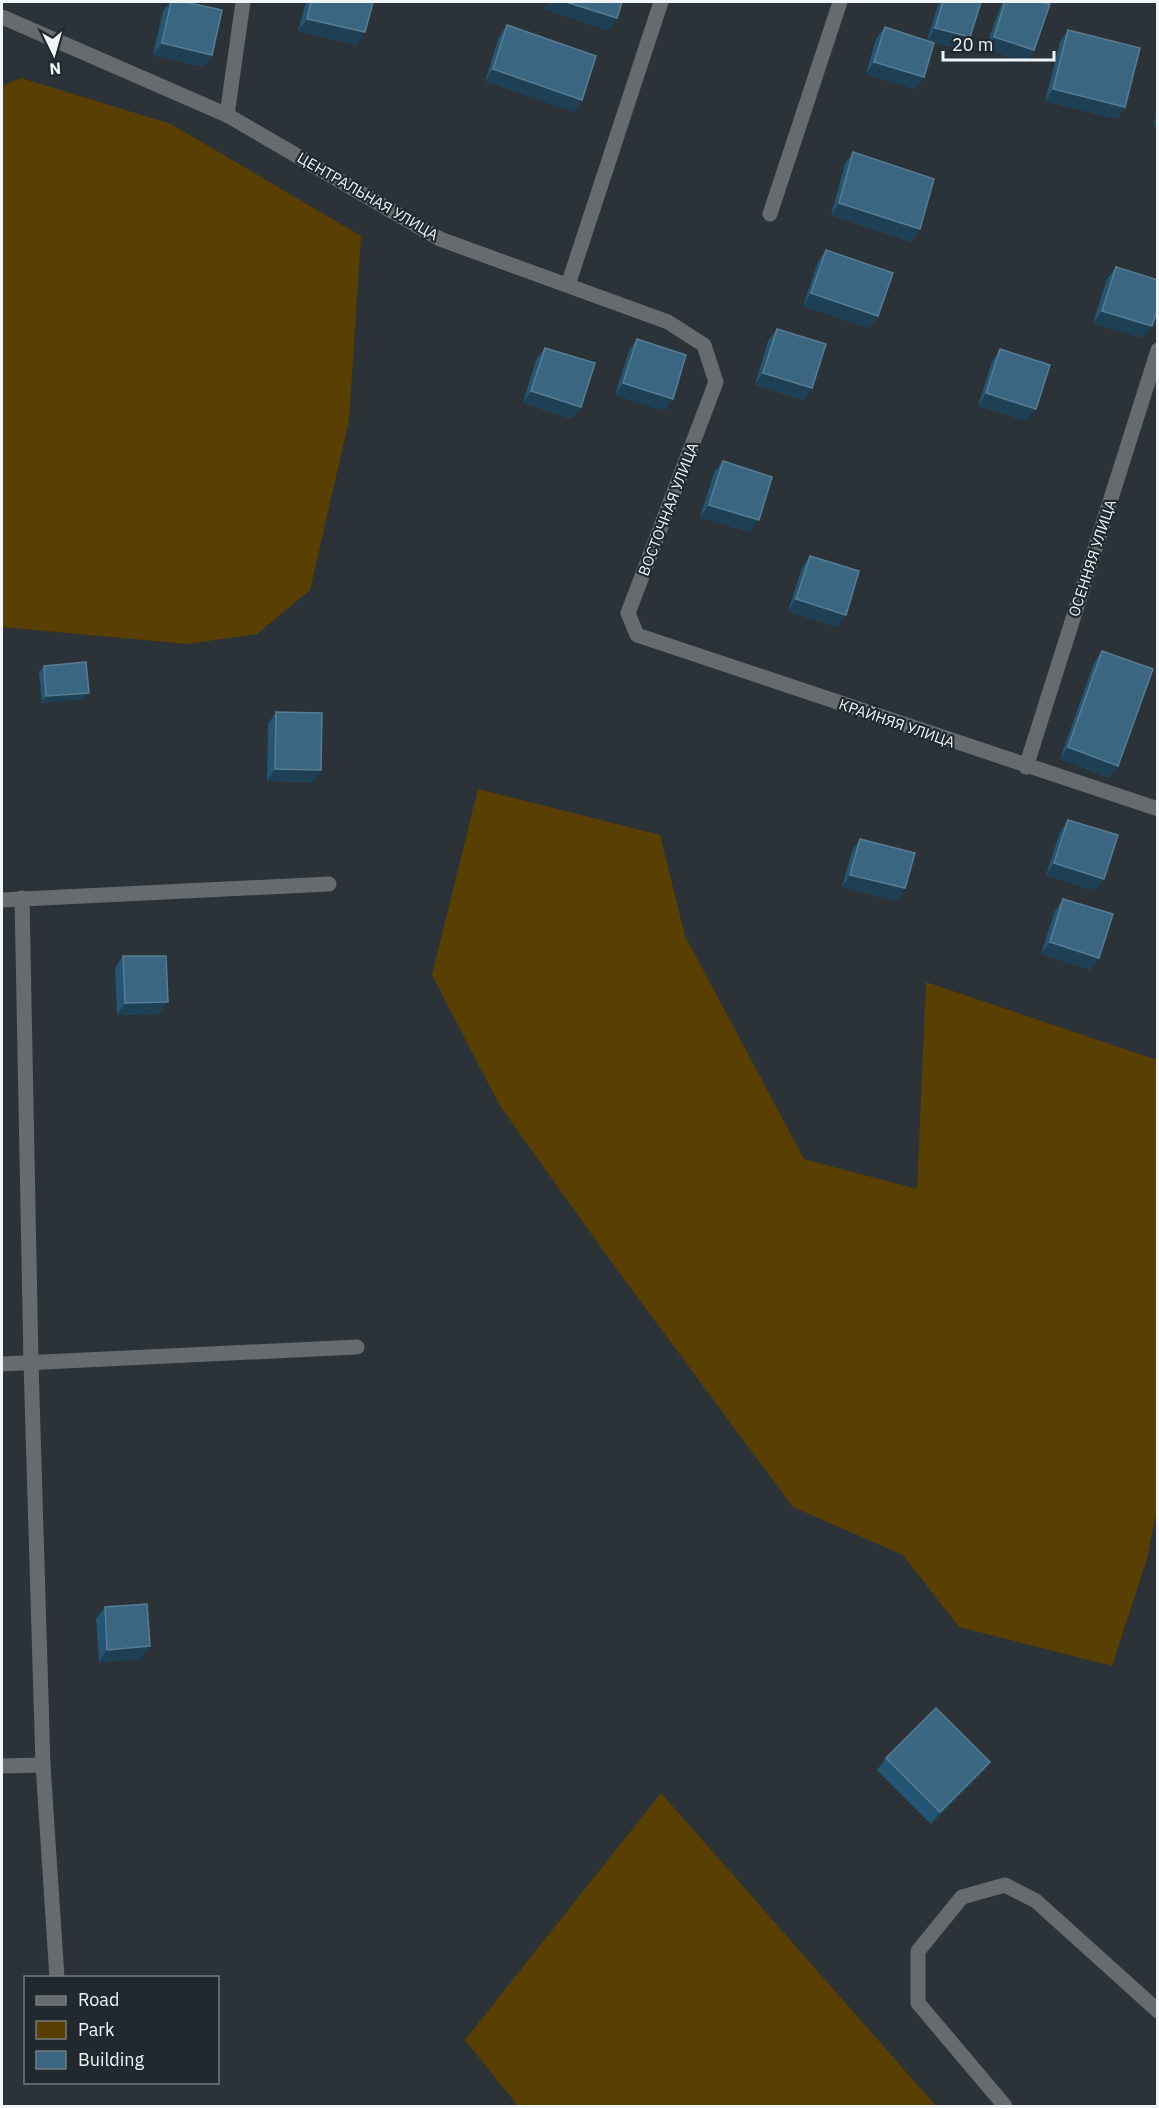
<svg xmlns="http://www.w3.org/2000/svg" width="1159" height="2108" viewBox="0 0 1159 2108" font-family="'IBM Plex Sans',sans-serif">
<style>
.green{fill:#593f02}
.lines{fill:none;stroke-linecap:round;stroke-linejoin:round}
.lane{stroke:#676b6e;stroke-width:15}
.street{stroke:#676b6e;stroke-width:15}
.wall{fill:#245573}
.shaded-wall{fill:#1e4055}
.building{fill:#3a6681;stroke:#577d94;stroke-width:1.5}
.labels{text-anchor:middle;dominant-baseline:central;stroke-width:4.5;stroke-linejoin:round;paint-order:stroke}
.street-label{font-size:15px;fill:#f0f5f9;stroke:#21292e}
</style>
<rect width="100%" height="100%" fill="#2b3238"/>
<g class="green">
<path d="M 21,78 L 171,124 L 361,236 L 349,420 L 310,590 L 257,634 L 187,644 L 2,627 L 2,86 Z"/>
<path d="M 478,789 L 660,835 L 685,936 L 804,1159 L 917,1189 L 926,982 L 1157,1060 L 1157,1508 L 1147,1559 L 1112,1666 L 959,1627 L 903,1555 L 793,1507 L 615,1267 L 500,1106 L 432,975 Z"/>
<path d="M 661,1793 L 936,2106 L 518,2106 L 465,2040 Z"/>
</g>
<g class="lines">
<path class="lane" d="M 770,214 L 840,2"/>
<g class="street">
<path d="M 2,17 L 227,115 L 440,239 L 668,322 L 704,345 L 716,382 L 628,613 L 637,635 L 1158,809"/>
<path d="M 227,115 L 243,2"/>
<path d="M 568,285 L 661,2"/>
<path d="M 1026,767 L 1158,350"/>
<path d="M 22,898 L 31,1363 L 43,1765 L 57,1978"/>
<path d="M 2,900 L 329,884"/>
<path d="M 2,1364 L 357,1347"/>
<path d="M 2,1766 L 43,1765"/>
<path d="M 1005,2106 L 918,2003 L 918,1951 L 962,1897 L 1005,1885 L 1036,1901 L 1158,2011"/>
</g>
</g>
<g class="wall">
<path d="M 170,2 L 185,2 L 204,67 L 153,55 L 163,11 Z"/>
<path d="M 306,2 L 373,2 L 357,45 L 298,31 Z"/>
<path d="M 939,2 L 981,2 L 961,49 L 931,42 L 915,89 L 866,74 L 876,39 L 885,27 L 927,40 Z"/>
<path d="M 1002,2 L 1041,2 L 1034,50 L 1026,62 L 985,49 Z"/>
<path d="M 507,25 L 574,112 L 485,81 L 499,37 Z"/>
<path d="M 1068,30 L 1125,107 L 1117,119 L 1045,101 L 1060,42 Z"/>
<path d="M 1158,112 L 1158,127 L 1153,126 Z"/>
<path d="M 853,152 L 920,229 L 911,242 L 831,215 L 845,164 Z"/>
<path d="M 826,250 L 870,328 L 803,306 L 818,262 Z"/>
<path d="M 1116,267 L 1143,338 L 1093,323 L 1107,279 Z"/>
<path d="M 777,329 L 804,400 L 755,385 L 768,341 Z"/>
<path d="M 637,339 L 664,411 L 615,395 L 629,351 Z"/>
<path d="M 545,348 L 581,407 L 572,419 L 523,403 L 536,360 Z"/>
<path d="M 1000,349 L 1027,421 L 978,406 L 992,362 Z"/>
<path d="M 723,461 L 750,532 L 700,517 L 714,473 Z"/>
<path d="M 810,556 L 846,615 L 837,627 L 788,611 L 802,568 Z"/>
<path d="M 1102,651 L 1109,778 L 1060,759 L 1094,663 Z"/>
<path d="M 44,666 L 84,699 L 42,703 L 39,672 Z"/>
<path d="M 276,712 L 321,770 L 313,782 L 267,781 L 268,724 Z"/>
<path d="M 1068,820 L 1104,879 L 1095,891 L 1046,875 L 1060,832 Z"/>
<path d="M 860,839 L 897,901 L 842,887 L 852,851 Z"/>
<path d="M 1063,899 L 1091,970 L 1041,954 L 1055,911 Z"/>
<path d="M 123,956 L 159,1014 L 117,1015 L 115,968 Z"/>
<path d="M 105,1607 L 141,1659 L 99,1662 L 96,1619 Z"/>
<path d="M 886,1758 L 990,1762 L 981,1774 L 931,1824 L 877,1770 Z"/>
</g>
<g class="shaded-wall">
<path d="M 549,2 L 566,2 L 617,18 L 609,31 L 543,9 Z"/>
<path d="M 307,19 L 365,32 L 357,45 L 298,31 Z"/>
<path d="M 935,28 L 970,37 L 961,49 L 927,41 Z"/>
<path d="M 994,37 L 1034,50 L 1026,62 L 985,49 Z"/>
<path d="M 162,43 L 212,55 L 204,67 L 153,55 Z"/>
<path d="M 874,62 L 924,77 L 915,89 L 866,74 Z"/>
<path d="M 493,69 L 582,100 L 574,112 L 485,81 Z"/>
<path d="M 1053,89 L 1125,107 L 1117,119 L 1045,101 Z"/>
<path d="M 1158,119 L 1158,127 L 1153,126 Z"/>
<path d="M 839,203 L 920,229 L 911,242 L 831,215 Z"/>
<path d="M 811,293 L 878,316 L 870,328 L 803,306 Z"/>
<path d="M 1102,311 L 1152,326 L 1143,338 L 1093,323 Z"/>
<path d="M 763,373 L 812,388 L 804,400 L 755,385 Z"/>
<path d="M 623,383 L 673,399 L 664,411 L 615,395 Z"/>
<path d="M 531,391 L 581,407 L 572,419 L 523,403 Z"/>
<path d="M 986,393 L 1036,409 L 1027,421 L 978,406 Z"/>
<path d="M 709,505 L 759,520 L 750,532 L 700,517 Z"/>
<path d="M 796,599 L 846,615 L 837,627 L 788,611 Z"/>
<path d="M 89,693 L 84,699 L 42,703 L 46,696 Z"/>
<path d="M 1068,747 L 1118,766 L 1109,778 L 1060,759 Z"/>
<path d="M 275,769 L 321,770 L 313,782 L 267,781 Z"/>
<path d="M 1054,863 L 1104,879 L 1095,891 L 1046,875 Z"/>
<path d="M 850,875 L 905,888 L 897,901 L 842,887 Z"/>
<path d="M 1050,942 L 1099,958 L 1091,970 L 1041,954 Z"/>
<path d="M 168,1002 L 159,1014 L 117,1015 L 125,1003 Z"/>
<path d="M 150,1646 L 141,1659 L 99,1662 L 107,1650 Z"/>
<path d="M 990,1762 L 981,1774 L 931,1824 L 940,1812 Z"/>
</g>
<g class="building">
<path d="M 171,2 L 185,2 L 222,10 L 212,55 L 162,43 Z"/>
<path d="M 311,2 L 373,2 L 365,32 L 307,19 Z"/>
<path d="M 566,2 L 622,2 L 617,18 Z"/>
<path d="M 943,2 L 981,2 L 970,37 L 935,28 Z"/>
<path d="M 1005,2 L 1041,2 L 1050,4 L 1034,50 L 994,37 Z"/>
<path d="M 507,25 L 596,56 L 582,100 L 493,69 Z"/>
<path d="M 885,27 L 934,43 L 924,77 L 874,62 Z"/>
<path d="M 1068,30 L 1140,48 L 1125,107 L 1053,89 Z"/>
<path d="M 853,152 L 934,179 L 920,229 L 839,203 Z"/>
<path d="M 826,250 L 893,273 L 878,316 L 811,293 Z"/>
<path d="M 1116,267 L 1158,280 L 1158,307 L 1152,326 L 1102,311 Z"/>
<path d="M 777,329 L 826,344 L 812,388 L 763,373 Z"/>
<path d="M 637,339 L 686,355 L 673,399 L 623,383 Z"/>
<path d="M 545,348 L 595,363 L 581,407 L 531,391 Z"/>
<path d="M 1000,349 L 1050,365 L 1036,409 L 986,393 Z"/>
<path d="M 723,461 L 772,477 L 759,520 L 709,505 Z"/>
<path d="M 810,556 L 859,571 L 846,615 L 796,599 Z"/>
<path d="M 1102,651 L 1153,669 L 1118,766 L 1068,747 Z"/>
<path d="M 86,662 L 89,693 L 46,696 L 44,666 Z"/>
<path d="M 276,712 L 322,713 L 321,770 L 275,769 Z"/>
<path d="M 1068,820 L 1118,835 L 1104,879 L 1054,863 Z"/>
<path d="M 860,839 L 915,853 L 905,888 L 850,875 Z"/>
<path d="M 1063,899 L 1113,914 L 1099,958 L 1050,942 Z"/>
<path d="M 123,956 L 166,956 L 168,1002 L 125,1003 Z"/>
<path d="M 147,1604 L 150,1646 L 107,1650 L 105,1607 Z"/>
<path d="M 936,1708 L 990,1762 L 940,1812 L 886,1758 Z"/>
</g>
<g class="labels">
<g class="street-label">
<text transform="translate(368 196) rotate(30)">ЦЕНТРАЛЬНАЯ УЛИЦА</text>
<text transform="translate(668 509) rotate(-69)">ВОСТОЧНАЯ УЛИЦА</text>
<text transform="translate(1092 558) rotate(-72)">ОСЕННЯЯ УЛИЦА</text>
<text transform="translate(897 723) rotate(19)">КРАЙНЯЯ УЛИЦА</text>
</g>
</g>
<rect width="1159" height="2108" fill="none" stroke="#f0f5f9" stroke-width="6"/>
<rect x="24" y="1976" width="195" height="108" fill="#21292e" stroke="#747b7f" stroke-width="1.5"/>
<rect x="36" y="1996" width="30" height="9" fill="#676b6e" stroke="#747b7f" stroke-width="1.5"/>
<text x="78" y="2006" font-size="18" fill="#f0f5f9">Road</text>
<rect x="36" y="2021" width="30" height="18" fill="#593f02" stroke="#747b7f" stroke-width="1.5"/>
<text x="78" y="2036" font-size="18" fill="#f0f5f9">Park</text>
<rect x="36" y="2051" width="30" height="18" fill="#3a6681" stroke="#747b7f" stroke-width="1.5"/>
<text x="78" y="2066" font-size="18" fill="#f0f5f9">Building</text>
<g transform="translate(54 54) rotate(175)" stroke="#21292e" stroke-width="4.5" paint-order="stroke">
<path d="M0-4.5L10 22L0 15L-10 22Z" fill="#f0f5f9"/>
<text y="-9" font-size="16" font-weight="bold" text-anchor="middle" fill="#f0f5f9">N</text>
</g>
<path d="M943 51v9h111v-9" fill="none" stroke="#f0f5f9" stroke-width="3"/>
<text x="952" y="51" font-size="18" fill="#f0f5f9" stroke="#21292e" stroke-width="4.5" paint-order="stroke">20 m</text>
</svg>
